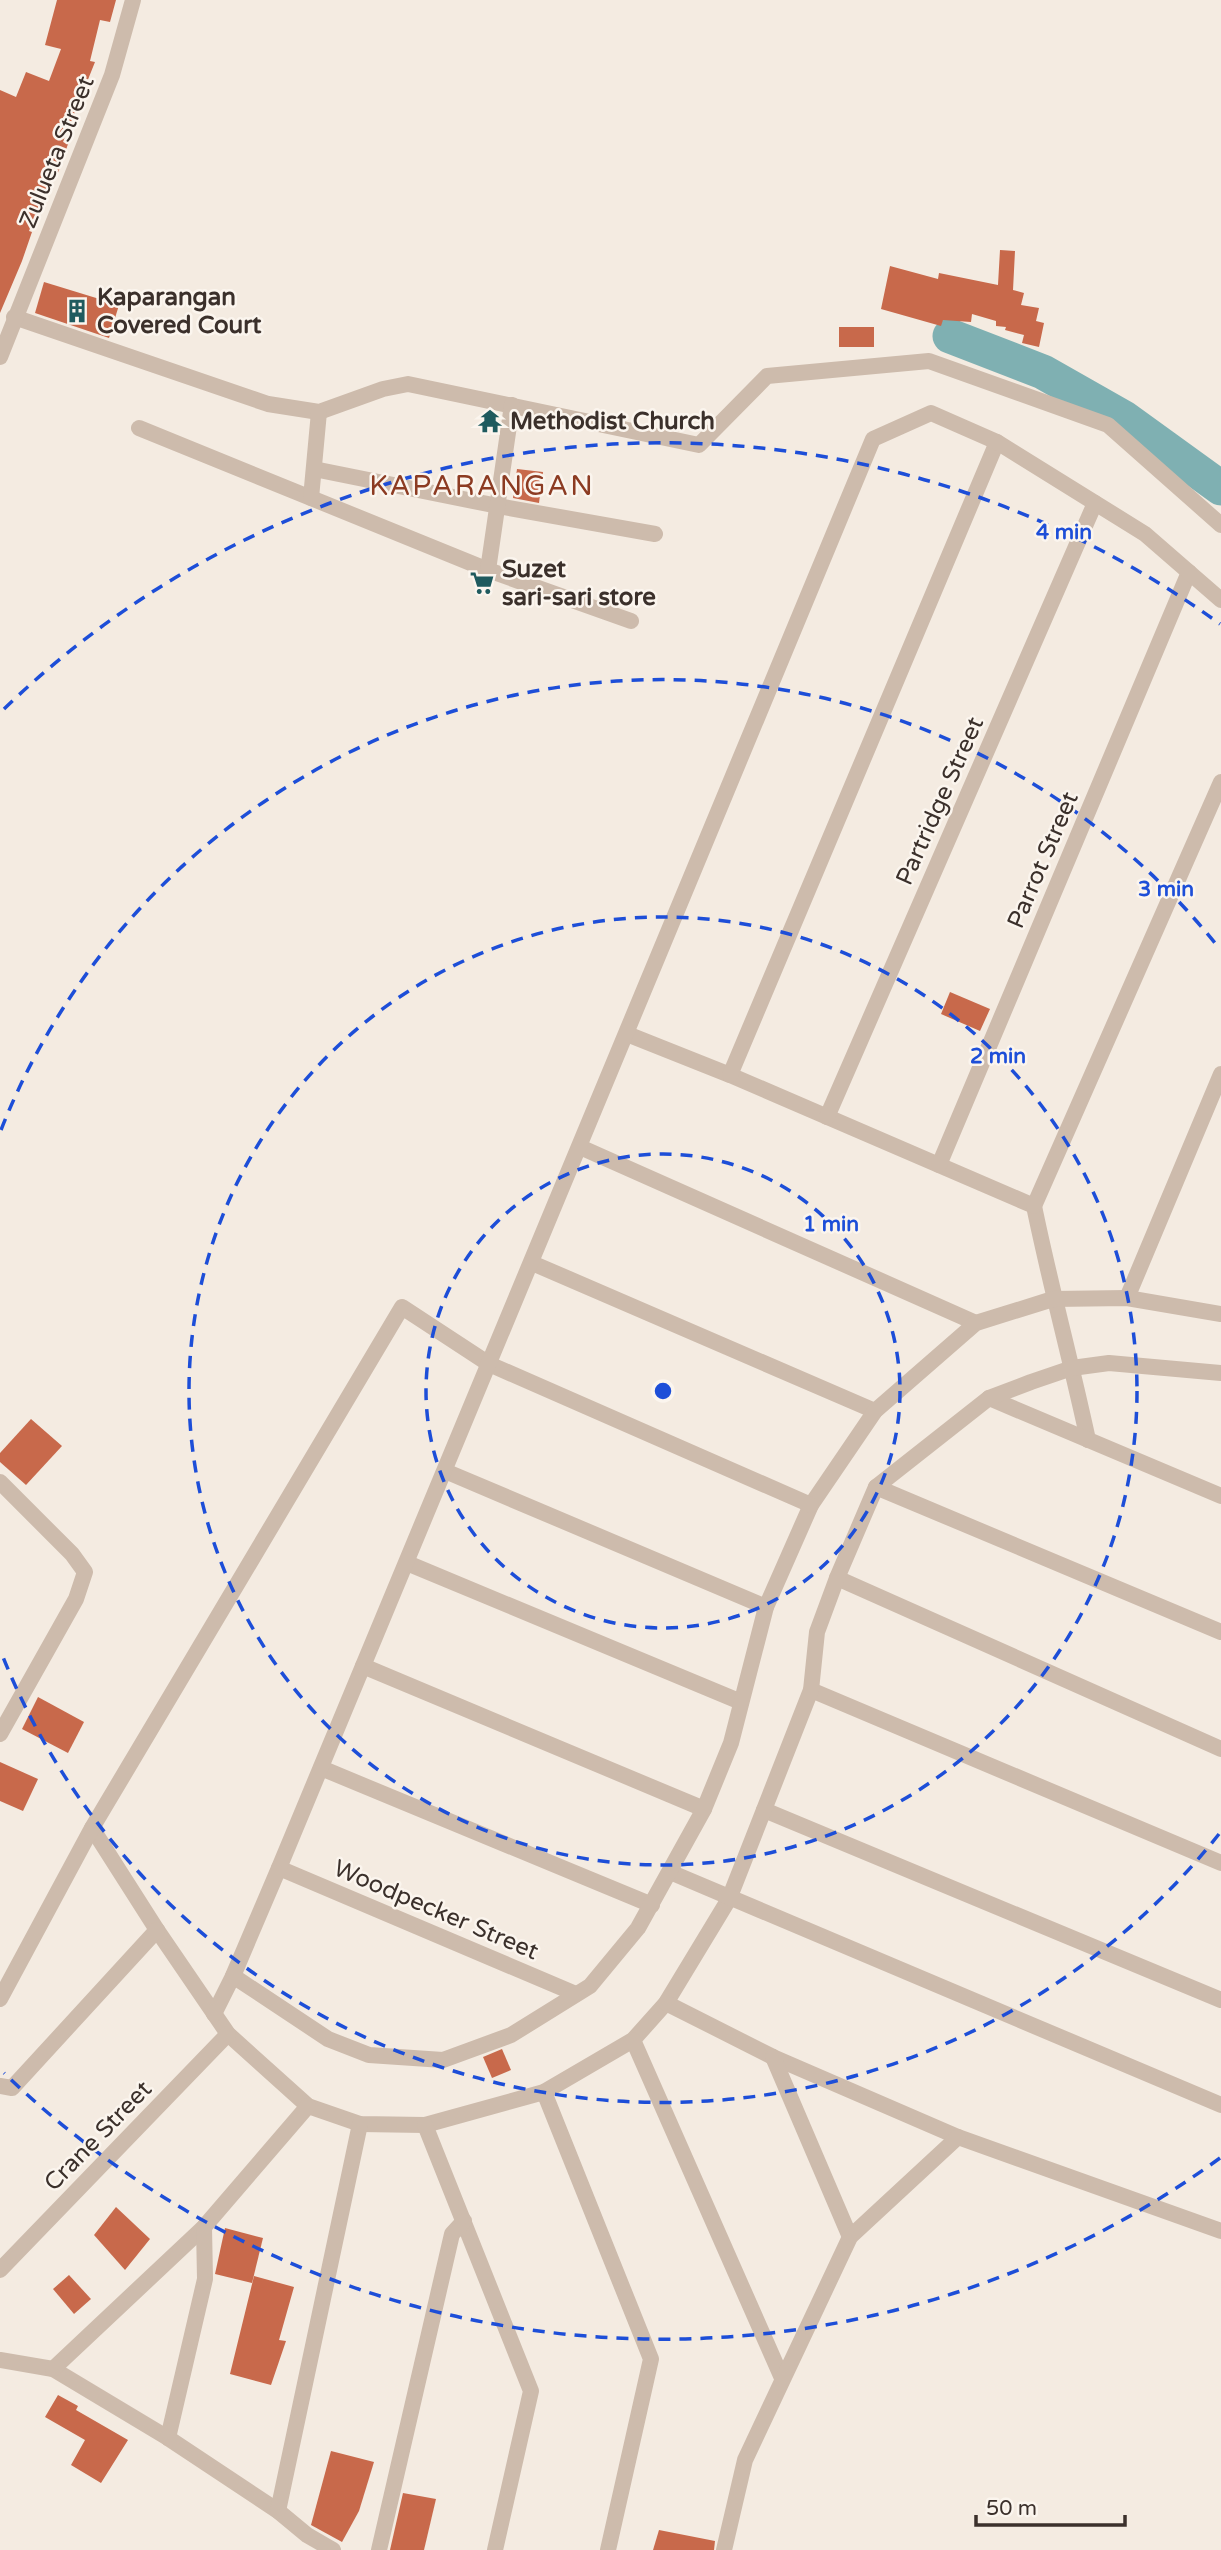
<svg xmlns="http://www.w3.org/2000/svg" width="1221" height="2550" viewBox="0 0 1221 2550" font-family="'Varela Round',sans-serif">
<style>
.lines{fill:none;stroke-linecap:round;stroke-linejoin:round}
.river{stroke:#7fb0b2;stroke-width:35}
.building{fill:#c8694b}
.minor{stroke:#cdbbac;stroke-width:16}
.ring{fill:none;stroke:#1d4ed8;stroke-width:3.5;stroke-dasharray:12 9}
.labels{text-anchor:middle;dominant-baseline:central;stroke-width:5;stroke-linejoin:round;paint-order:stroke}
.street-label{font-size:24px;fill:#3b302b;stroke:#fbf5ee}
.poi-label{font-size:24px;font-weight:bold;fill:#3b302b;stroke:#fbf5ee;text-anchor:start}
.quarter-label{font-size:28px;letter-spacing:2px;fill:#8c3b22;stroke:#fbf5ee}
.centre{fill:#1d4ed8;stroke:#fbf5ee;stroke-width:3.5}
.ring-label{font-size:21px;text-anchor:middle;font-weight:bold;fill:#1d4ed8;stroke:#fbf5ee;stroke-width:5;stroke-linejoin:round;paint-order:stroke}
</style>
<rect width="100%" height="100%" fill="#f4ebe1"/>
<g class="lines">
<path class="river" d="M 950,336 L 1043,372 L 1124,418 L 1221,488"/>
</g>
<g class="building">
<path d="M 57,0 L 116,0 L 110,22 L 100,20 L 90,61 L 95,62 L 63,142 L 68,144 L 58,173 L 53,171 L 29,231 L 32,232 L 22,261 L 0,313 L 0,90 L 16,97 L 26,72 L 49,81 L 61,49 L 45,45 Z"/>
<path d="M 1000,250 L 1015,251 L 1013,290 L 1024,293 L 1021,305 L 1039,308 L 1036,321 L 1044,323 L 1039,347 L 1022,343 L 1024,335 L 1005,330 L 1006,327 L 996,326 L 996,321 L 972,314 L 971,322 L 943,320 L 941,326 L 881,309 L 890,266 L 938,279 L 939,273 L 998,285 Z"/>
<path d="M 44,282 L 119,305 L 109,338 L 35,313 Z"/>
<rect x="839" y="327" width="35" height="20"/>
<path d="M 517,469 L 543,472 L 539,503 L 513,498 Z"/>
<path d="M 950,992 L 990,1009 L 980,1031 L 941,1014 Z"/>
<path d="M 31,1419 L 62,1446 L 26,1485 L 0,1462 L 0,1453 Z"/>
<path d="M 38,1697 L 84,1722 L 68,1753 L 22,1729 Z"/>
<path d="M 0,1762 L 38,1779 L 23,1811 L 0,1801 Z"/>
<path d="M 502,2049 L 511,2070 L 492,2078 L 483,2057 Z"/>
<path d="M 116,2207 L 150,2239 L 125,2270 L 94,2235 Z"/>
<path d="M 225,2228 L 263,2238 L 252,2283 L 215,2274 Z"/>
<path d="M 69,2275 L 91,2299 L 74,2314 L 53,2289 Z"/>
<path d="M 254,2276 L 294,2287 L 279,2340 L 286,2341 L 271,2385 L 230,2374 Z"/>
<path d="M 58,2395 L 78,2406 L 76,2410 L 128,2440 L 101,2483 L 71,2465 L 85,2440 L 45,2417 Z"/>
<path d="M 331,2451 L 374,2462 L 359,2511 L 342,2542 L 311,2525 Z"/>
<path d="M 403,2493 L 436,2499 L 424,2550 L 390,2550 Z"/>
<path d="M 659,2530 L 715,2541 L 714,2550 L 653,2550 Z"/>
</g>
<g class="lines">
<g class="minor">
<path d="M 14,317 L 268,404 L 319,412 L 383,389 L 408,384 L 699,445 L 767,376 L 929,361 L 1108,425 L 1221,525"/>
<path d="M 0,357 L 112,75 L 133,0"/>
<path d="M 139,428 L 488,570 L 631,621"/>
<path d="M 314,469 L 498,506 L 655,534"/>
<path d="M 311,498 L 319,412"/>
<path d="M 488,570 L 512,405"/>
<path d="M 627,1034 L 730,1075 L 1034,1206 C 1050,1284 1071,1361 1088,1440"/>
<path d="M 730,1075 L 997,442"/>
<path d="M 827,1117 L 1095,503"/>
<path d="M 580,1147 L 976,1323"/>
<path d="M 939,1165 L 1189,572"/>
<path d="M 1034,1206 L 1221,782"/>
<path d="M 532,1263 L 875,1411"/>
<path d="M 1127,1298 L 1221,1074"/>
<path d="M 989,1398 L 1221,1496"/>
<path d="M 445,1471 L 766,1607"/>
<path d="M 0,1482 L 72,1554 L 85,1572 L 76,1599 L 0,1734"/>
<path d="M 876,1487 L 1221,1632"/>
<path d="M 407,1563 L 741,1702"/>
<path d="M 837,1578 L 1221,1749"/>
<path d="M 363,1666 L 704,1809"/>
<path d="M 811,1690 L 1221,1863"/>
<path d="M 321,1768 L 652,1905"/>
<path d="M 764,1810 L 1221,2000"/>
<path d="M 92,1828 L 157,1930 L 228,2034 L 308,2106 L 360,2124 L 425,2125 L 544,2092 L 633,2040 L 666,2003 L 729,1899 L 811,1690 L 817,1632 L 837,1578 L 876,1487 L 989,1398 L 1031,1382 L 1072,1368 L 1109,1363 L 1221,1373"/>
<path d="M 279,1868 L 576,1994"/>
<path d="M 670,1872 L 1221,2105"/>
<path d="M 233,1976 L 328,2039 L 369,2055 L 443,2060 L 511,2035 L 590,1986 L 638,1928 L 704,1809 L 731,1743 L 766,1607 L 811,1505 L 875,1411 L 976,1323 L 1053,1299 L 1127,1298 L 1221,1314"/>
<path d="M 0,1999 L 92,1828 L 402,1307 L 489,1364 L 811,1505"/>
<path d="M 666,2003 L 773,2057 L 958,2137 L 1221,2231"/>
<path d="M 214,2014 L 233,1976 L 279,1868 L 873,439 L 931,413 L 997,442 L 1145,534 L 1221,600"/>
<path d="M 633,2040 L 782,2378"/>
<path d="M 773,2057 L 850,2237"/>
<path d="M 0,2086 L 12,2088 L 157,1930"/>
<path d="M 544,2092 L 651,2359 L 608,2550"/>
<path d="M 425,2125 L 531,2391 L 495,2550"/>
<path d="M 0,2270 L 228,2034"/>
<path d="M 0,2360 L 53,2369 L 168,2438 L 278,2511 L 307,2535 L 333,2550"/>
<path d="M 53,2369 L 204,2227 L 308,2106"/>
<path d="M 168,2438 L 205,2279 L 204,2227"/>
<path d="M 278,2511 L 360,2124"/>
<path d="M 379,2550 L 452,2234 L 464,2221"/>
<path d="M 724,2550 L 745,2460 L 850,2237 L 958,2137"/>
</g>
</g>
<g class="ring">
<circle cx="663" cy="1391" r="237"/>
<circle cx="663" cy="1391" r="474"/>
<path d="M1219 1834A711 711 0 0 1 1 1652M1 1130A711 711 0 0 1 1219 948"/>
<path d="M1220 2158A948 948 0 0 1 4 2073M4 709A948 948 0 0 1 1220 624"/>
</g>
<defs>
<g id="building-bare" transform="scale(1.89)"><path d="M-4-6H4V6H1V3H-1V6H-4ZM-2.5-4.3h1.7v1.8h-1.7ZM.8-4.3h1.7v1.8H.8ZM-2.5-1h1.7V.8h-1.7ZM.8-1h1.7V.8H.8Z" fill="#1f5a5e" stroke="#fbf5ee" stroke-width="2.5" paint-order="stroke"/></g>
<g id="temple-bare" transform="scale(1.89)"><path d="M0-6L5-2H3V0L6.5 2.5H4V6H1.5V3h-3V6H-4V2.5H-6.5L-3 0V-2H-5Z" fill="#1f5a5e" stroke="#fbf5ee" stroke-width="2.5" paint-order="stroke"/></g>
<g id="supermarket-bare" transform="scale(1.89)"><path d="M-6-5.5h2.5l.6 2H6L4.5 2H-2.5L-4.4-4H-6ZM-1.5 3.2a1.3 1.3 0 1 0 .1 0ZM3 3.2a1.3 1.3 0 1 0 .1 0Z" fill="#1f5a5e" stroke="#fbf5ee" stroke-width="2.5" paint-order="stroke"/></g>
</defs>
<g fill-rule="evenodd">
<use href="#building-bare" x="77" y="311"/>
<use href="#temple-bare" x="490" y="421"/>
<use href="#supermarket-bare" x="482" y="583"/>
</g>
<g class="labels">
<g class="street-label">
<text transform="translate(57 152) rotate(-68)">Zulueta Street</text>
<text transform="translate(940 801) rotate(-66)">Partridge Street</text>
<text transform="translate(1043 860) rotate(-67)">Parrot Street</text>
<text transform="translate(436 1910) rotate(23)">Woodpecker Street</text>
<text transform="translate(98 2136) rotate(-46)">Crane Street</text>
</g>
<g class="poi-label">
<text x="97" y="297">Kaparangan<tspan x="97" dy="28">Covered Court</tspan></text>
<text x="510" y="421">Methodist Church</text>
<text x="502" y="569">Suzet<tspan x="502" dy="28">sari-sari store</tspan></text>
</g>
<g class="quarter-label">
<text x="482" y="486">KAPARANGAN</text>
</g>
</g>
<circle cx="663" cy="1391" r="10" class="centre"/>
<g class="ring-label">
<text x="1064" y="539">4 min</text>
<text x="1166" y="896">3 min</text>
<text x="998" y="1063">2 min</text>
<text x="831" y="1231">1 min</text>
</g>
<path d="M976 2515v10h149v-10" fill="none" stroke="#3b302b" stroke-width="3.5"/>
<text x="986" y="2515" font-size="21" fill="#3b302b" stroke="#fbf5ee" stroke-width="5" paint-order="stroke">50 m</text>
</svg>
